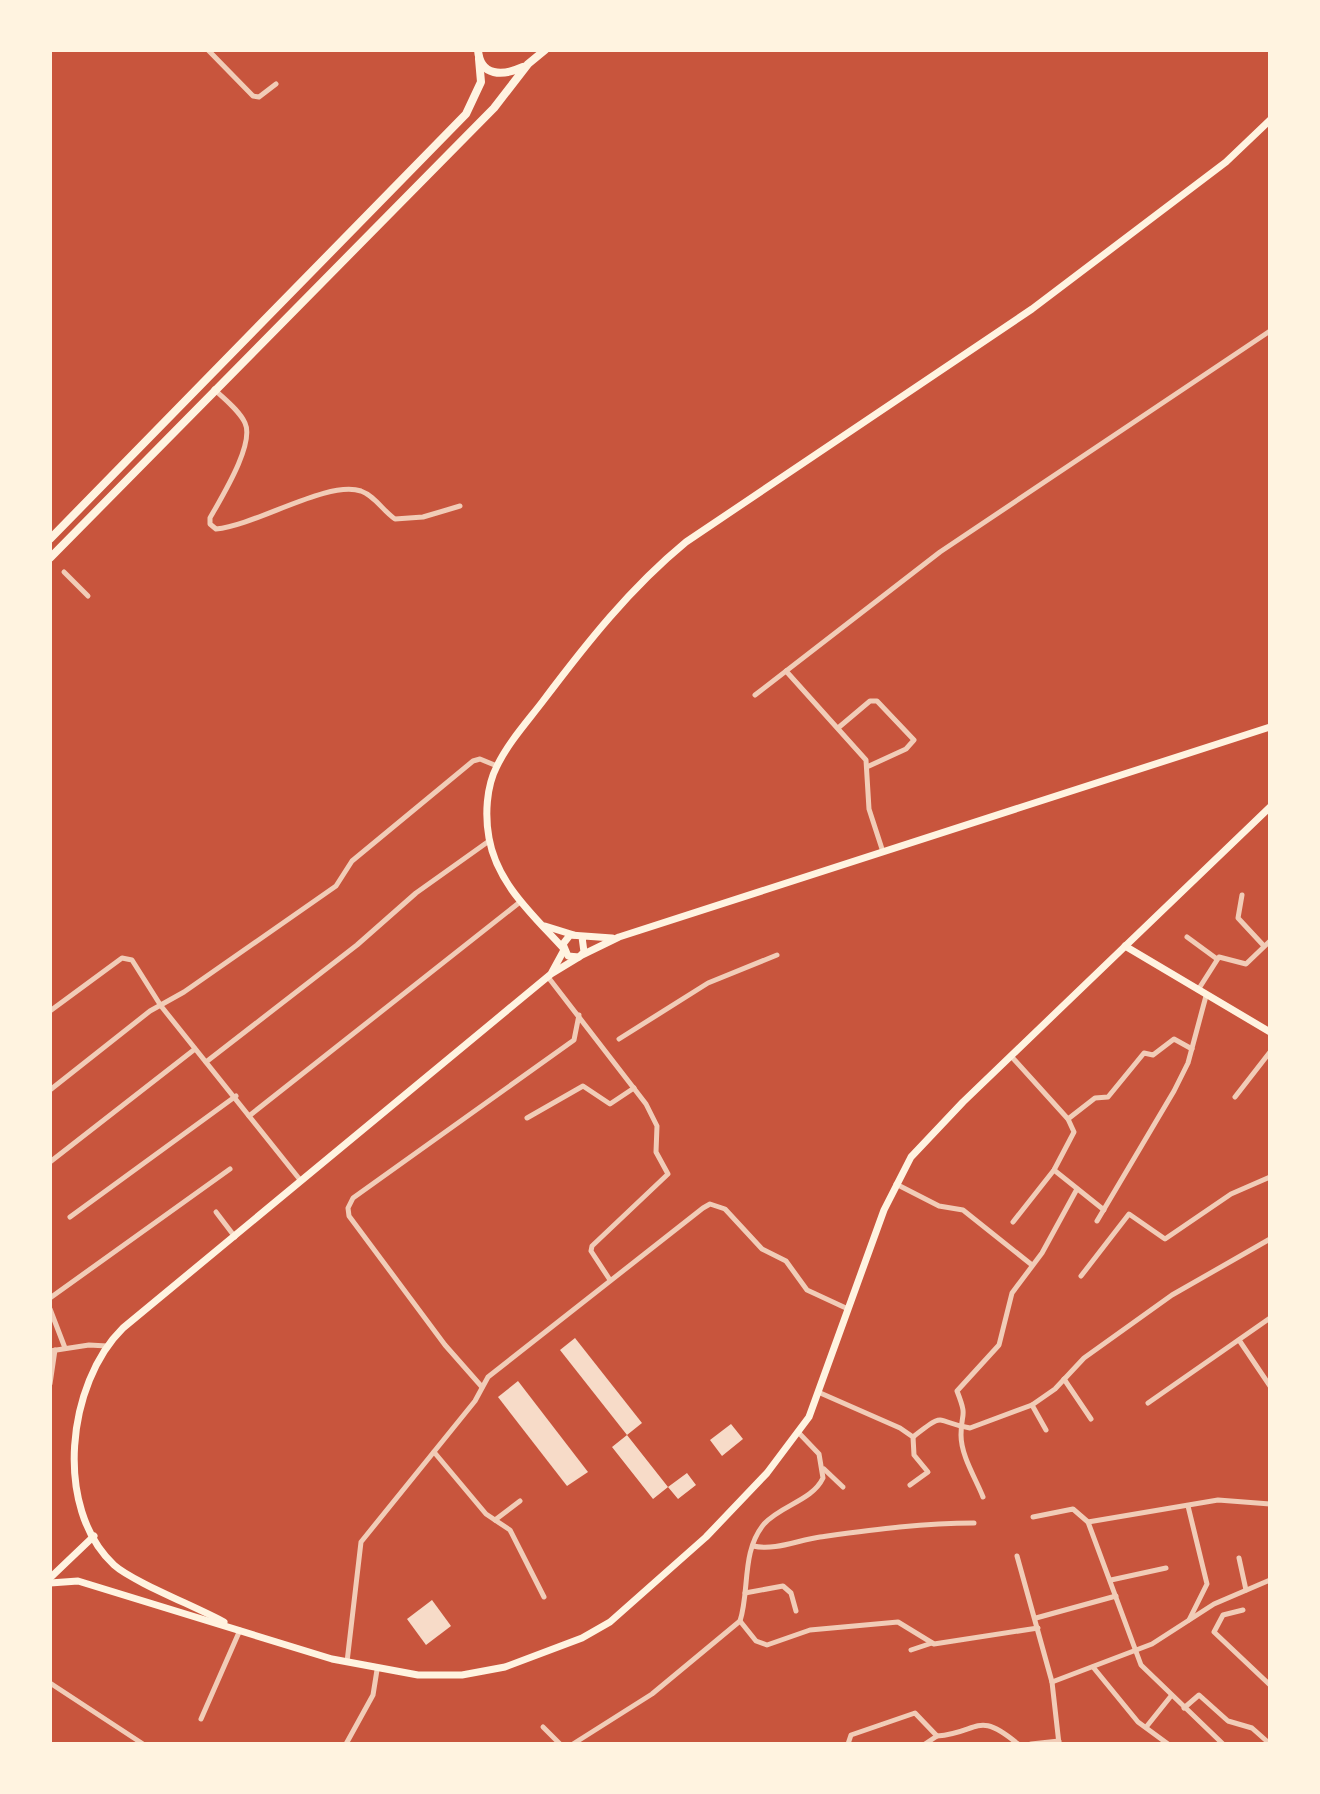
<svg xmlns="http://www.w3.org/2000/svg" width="1320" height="1794" viewBox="0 0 1320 1794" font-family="'PT Sans Narrow',sans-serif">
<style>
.building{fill:#f7dbc8}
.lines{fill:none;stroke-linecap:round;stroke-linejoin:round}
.minor{stroke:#f1ccb7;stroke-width:5}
.secondary{stroke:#fff3e0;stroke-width:7}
.primary{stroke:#fff3e0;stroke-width:8}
</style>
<rect width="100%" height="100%" fill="#c8553d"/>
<g class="building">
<path d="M 575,1338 L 642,1423 L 627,1435 L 560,1350 Z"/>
<path d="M 518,1381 L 588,1472 L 567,1486 L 498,1397 Z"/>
<path d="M 731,1424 L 743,1439 L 722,1456 L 710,1440 Z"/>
<path d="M 627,1435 L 668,1487 L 687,1473 L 696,1485 L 678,1499 L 668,1487 L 653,1499 L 612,1447 Z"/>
<path d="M 432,1600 L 451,1626 L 426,1645 L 407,1619 Z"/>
</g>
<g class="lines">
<g class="minor">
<path d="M 208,50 L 253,96 L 259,97 L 276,84"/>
<path d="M 214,389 C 224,399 239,410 245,423 C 255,444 221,498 210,518 L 210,524 L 216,529 C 257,525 327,480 361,491 C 375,496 383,511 395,519 L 423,517 L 460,506"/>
<path d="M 64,572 L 88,596"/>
<path d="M 786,671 L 866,760 L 869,809 L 883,852"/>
<path d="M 755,695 L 940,552 L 1270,331"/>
<path d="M 838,728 L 870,701 L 877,701 L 914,740 L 906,749 L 869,766"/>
<path d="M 1242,895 L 1238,918 L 1264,946"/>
<path d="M 1187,937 L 1217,959"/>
<path d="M 548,977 L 646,1104 L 657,1126 L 656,1152 L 668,1174 L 592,1246 L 591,1251 L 610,1280"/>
<path d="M 1198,990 L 1219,957 L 1246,964 L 1270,941"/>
<path d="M 50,1011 L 122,958 L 132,960 L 161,1006 L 301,1181"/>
<path d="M 619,1039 L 708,983 L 777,955"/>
<path d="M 1011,1056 L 1068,1119 L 1074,1132 L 1054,1170 L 1013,1222"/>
<path d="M 206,1062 L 357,945 L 416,893 L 489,841"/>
<path d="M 50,1090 L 150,1011 L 184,992 L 336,886 L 352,861 L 473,761 L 480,759 L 497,766"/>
<path d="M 1235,1097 L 1270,1052"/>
<path d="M 249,1116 L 520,902"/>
<path d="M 527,1118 L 583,1086 L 610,1104 L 634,1088"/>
<path d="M 1068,1119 L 1095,1098 L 1108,1097 L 1144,1053 L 1153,1055 L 1174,1039 L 1192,1049"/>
<path d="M 50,1162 L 195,1049"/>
<path d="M 1054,1170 L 1104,1210"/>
<path d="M 896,1184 L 939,1206 L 963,1210 L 1032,1265"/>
<path d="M 216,1212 L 235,1237"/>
<path d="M 70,1217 L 236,1096"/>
<path d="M 1097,1221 L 1174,1091 L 1188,1063 L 1206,996"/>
<path d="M 1081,1276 L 1129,1214 L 1165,1239 L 1231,1194 L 1270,1177"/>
<path d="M 50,1298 L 230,1169"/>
<path d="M 50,1309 L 65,1348"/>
<path d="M 1239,1340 L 1270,1386"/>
<path d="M 50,1351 L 89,1345 L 107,1346"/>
<path d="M 1064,1379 L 1091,1419"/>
<path d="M 50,1384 L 55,1350"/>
<path d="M 482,1387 L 445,1345 L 349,1216 L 348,1208 L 353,1198 L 574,1040 L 579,1015"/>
<path d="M 818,1392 L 900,1428 L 913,1437 L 914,1455 L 928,1472 L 910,1485"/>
<path d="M 1148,1403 L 1270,1318"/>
<path d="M 1032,1405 L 1046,1430"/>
<path d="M 913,1437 C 947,1410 934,1422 970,1428 L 1032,1405 L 1055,1389 L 1084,1358 L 1172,1295 L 1270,1239"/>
<path d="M 434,1452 L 486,1514 L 510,1530 L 544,1597"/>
<path d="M 824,1469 L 843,1487"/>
<path d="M 983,1497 C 976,1479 961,1456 961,1435 C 961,1411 968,1419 957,1391 L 999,1345 L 1012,1293 L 1042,1253 L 1077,1189"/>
<path d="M 1188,1506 L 1207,1584 L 1189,1620"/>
<path d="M 1033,1517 L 1073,1509 L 1088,1522 L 1141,1665 L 1223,1744"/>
<path d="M 495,1520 L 520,1501"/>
<path d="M 1088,1522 L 1218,1500 L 1270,1504"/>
<path d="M 753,1546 C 775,1551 798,1540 820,1537 C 872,1530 922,1523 974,1523"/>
<path d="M 1017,1556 L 1052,1682 L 1059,1744"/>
<path d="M 1239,1558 L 1246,1590"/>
<path d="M 1111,1580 L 1166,1568"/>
<path d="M 745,1593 L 783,1586 L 791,1593 L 796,1611"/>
<path d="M 1243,1610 L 1223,1615 L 1214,1632 L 1270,1685"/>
<path d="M 1036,1618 L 1116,1596"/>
<path d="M 740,1621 L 756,1641 L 767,1645 L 810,1630 L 898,1622 L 934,1644 L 1038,1628"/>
<path d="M 911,1650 L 932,1643"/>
<path d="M 347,1662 L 361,1542 L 475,1401 L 488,1377 L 703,1208 L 710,1204 L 725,1209 L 762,1249 L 786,1261 L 807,1290 L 848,1309"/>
<path d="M 1093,1667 L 1138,1722 L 1168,1744"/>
<path d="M 1052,1682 L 1152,1644 L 1214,1604 L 1270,1580"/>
<path d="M 50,1683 L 143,1744"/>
<path d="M 1184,1708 L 1199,1695 L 1228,1721 L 1252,1728 L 1270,1744"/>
<path d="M 201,1719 L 240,1630"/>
<path d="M 1147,1726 L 1171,1696"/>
<path d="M 543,1727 L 560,1744"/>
<path d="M 346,1744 L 373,1695 L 377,1670"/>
<path d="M 573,1744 L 652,1694 L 740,1621 C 750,1590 741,1552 764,1524 C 781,1505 812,1501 823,1478 L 819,1454 L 798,1432"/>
<path d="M 848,1744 L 851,1735 L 915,1713 L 937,1736 C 980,1733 976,1709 1018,1744"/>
<path d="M 925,1744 L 937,1736"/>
<path d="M 1031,1744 L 1059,1741"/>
</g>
<g class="secondary">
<path d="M 545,926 L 574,935"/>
<path d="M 582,937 L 584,952 L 579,957 L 568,956 L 563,944 L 570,935 L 612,938"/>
<path d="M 1125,946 L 1270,1032"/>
<path d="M 563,948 C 534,916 497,884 489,838 C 485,816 486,787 497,766 C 508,743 527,722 543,701 C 586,644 630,588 686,542 L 1032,309 L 1226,162 L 1270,120"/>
<path d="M 582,955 L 619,937 L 1270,727"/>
<path d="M 552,972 L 564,950"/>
<path d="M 50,1578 L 94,1536"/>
<path d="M 50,1583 L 78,1581 L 332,1659 L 418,1675 L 462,1675 L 505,1667 L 582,1638 L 610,1622 L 706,1537 L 767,1473 L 809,1417 L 884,1210 L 911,1157 L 963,1102 L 1270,807"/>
<path d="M 224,1622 C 197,1607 133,1582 114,1565 C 53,1508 67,1383 123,1328 L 551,974 L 579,957"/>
</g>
<g class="primary">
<path d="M 478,50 C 480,77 503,76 523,67"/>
<path d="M 50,539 L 466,114 L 481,82 L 479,59"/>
<path d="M 50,558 L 494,108 L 528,64 L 545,50"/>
</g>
</g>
<rect width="1320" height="1794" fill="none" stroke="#fff3e0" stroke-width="104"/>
</svg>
